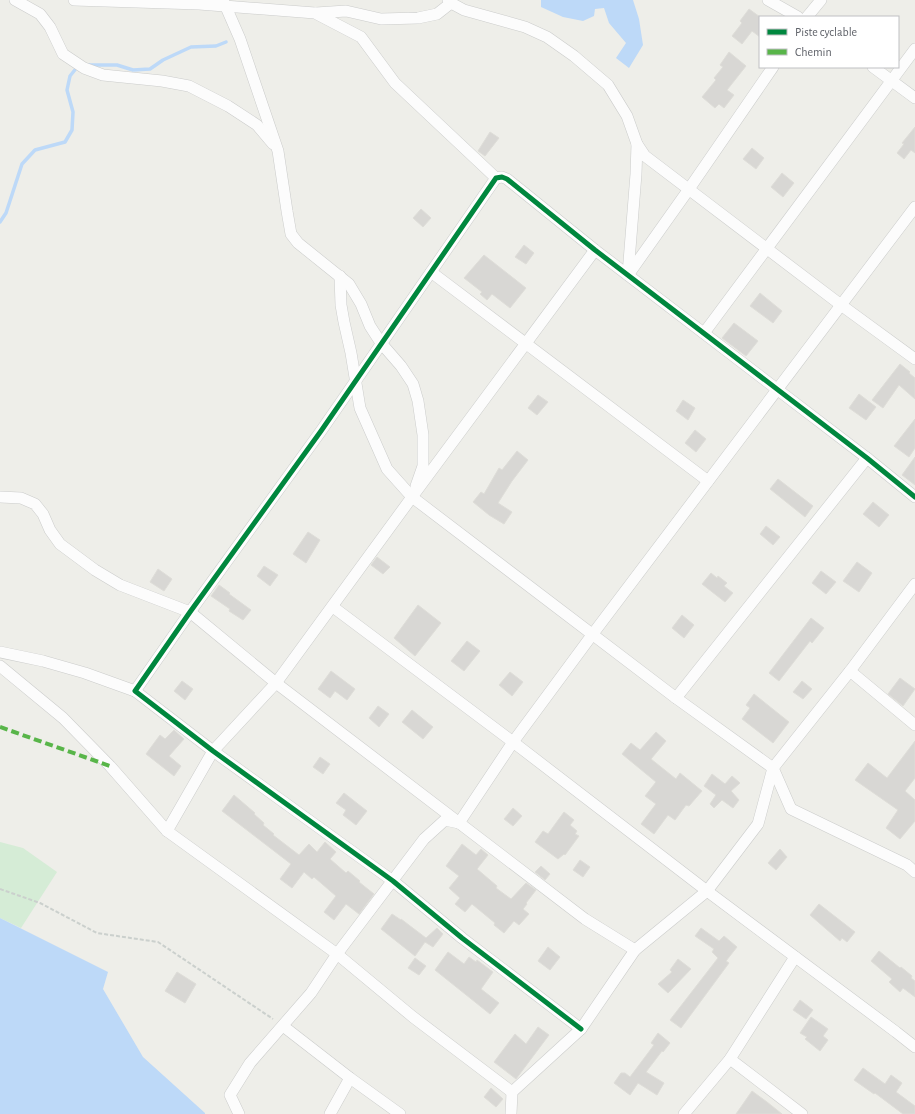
<svg xmlns="http://www.w3.org/2000/svg" width="915" height="1114" viewBox="0 0 915 1114" font-family="'Alegreya Sans',sans-serif">
<style>
.green{fill:#d5ecd6}
.water{fill:#bdd9f8}
.lines{fill:none;stroke-linecap:round;stroke-linejoin:round}
.stream{stroke:#bdd9f8;stroke-width:3.5}
.building{fill:#d8d7d4;stroke:#deddd8}
.minor-casing{stroke:#cbcccb;stroke-width:12}
.path{stroke:#cbd0cd;stroke-width:2;stroke-dasharray:4 2;stroke-linecap:butt}
.minor{stroke:#fcfcfc;stroke-width:11}
.quiet{stroke:#58b549;stroke-width:4;stroke-dasharray:8 4;stroke-linecap:butt}
.cycleway-casing{stroke:#fff;stroke-width:8}
.cycleway{stroke:#00873e;stroke-width:5}
</style>
<rect width="100%" height="100%" fill="#eeeee9"/>
<path class="green" d="M 0,842 L 23,848 L 57,872 L 21,928 L 0,918 Z"/>
<g class="water">
<path d="M 541,0 L 633,0 L 639,19 L 643,45 L 629,68 L 616,58 L 626,43 L 609,23 L 604,8 L 595,9 L 594,16 L 583,21 L 563,17 L 541,7 Z"/>
<path d="M 0,918 L 108,972 L 103,989 L 143,1057 L 205,1113 L 205,1114 L 0,1114 Z"/>
</g>
<g class="lines">
<g class="stream">
<path d="M 88,65 L 117,65 L 133,70 L 150,69 L 163,60 L 191,47 L 216,46 L 226,42"/>
<path d="M 0,222 L 6,213 L 22,164 L 35,150 L 65,142 L 72,130 L 73,112 L 67,90 L 70,76 L 78,66"/>
</g>
</g>
<g class="building">
<path d="M 749,9 L 760,17 L 760,37 L 752,31 L 742,44 L 732,36 L 742,23 L 740,21 Z"/>
<path d="M 729,52 L 746,66 L 727,90 L 734,95 L 724,108 L 719,104 L 715,108 L 702,97 L 716,80 L 714,78 L 723,67 L 720,65 Z"/>
<path d="M 915,127 L 915,153 L 911,150 L 904,159 L 897,153 L 904,144 L 902,143 Z"/>
<path d="M 490,132 L 499,138 L 485,156 L 478,151 Z"/>
<path d="M 752,148 L 764,158 L 756,169 L 743,159 Z"/>
<path d="M 782,173 L 794,183 L 783,197 L 771,187 Z"/>
<path d="M 421,209 L 431,218 L 423,227 L 413,218 Z"/>
<path d="M 524,245 L 534,253 L 526,264 L 515,257 Z"/>
<path d="M 484,255 L 526,288 L 510,308 L 492,294 L 487,300 L 480,294 L 482,292 L 464,278 Z"/>
<path d="M 760,293 L 782,311 L 773,323 L 750,306 Z"/>
<path d="M 734,323 L 758,341 L 746,356 L 722,338 Z"/>
<path d="M 900,364 L 910,372 L 909,373 L 915,378 L 915,399 L 899,385 L 883,408 L 872,400 Z"/>
<path d="M 859,394 L 876,407 L 866,420 L 849,408 Z"/>
<path d="M 538,395 L 548,402 L 537,415 L 528,408 Z"/>
<path d="M 683,400 L 695,408 L 688,420 L 676,411 Z"/>
<path d="M 915,419 L 915,448 L 909,457 L 894,446 Z"/>
<path d="M 695,430 L 706,439 L 696,452 L 685,443 Z"/>
<path d="M 517,451 L 528,460 L 512,481 L 498,503 L 512,512 L 504,524 L 489,515 L 473,502 L 481,492 L 484,494 L 499,468 L 502,470 Z"/>
<path d="M 915,457 L 915,485 L 902,475 Z"/>
<path d="M 778,479 L 813,506 L 805,517 L 770,489 Z"/>
<path d="M 873,502 L 889,515 L 879,527 L 863,514 Z"/>
<path d="M 766,526 L 780,537 L 773,545 L 760,534 Z"/>
<path d="M 308,532 L 320,540 L 306,563 L 293,554 Z"/>
<path d="M 377,557 L 390,567 L 383,574 L 371,565 Z"/>
<path d="M 857,562 L 872,573 L 859,592 L 843,581 Z"/>
<path d="M 264,566 L 278,575 L 270,586 L 257,576 Z"/>
<path d="M 158,569 L 172,579 L 164,591 L 150,582 Z"/>
<path d="M 821,571 L 836,582 L 826,594 L 812,583 Z"/>
<path d="M 711,573 L 717,578 L 718,576 L 727,583 L 724,586 L 733,593 L 725,602 L 702,584 Z"/>
<path d="M 219,585 L 230,593 L 229,594 L 251,610 L 243,620 L 229,611 L 230,609 L 211,596 Z"/>
<path d="M 418,605 L 441,623 L 415,656 L 394,638 Z"/>
<path d="M 682,615 L 694,625 L 684,638 L 672,628 Z"/>
<path d="M 811,618 L 824,628 L 812,643 L 810,641 L 779,681 L 769,673 Z"/>
<path d="M 467,641 L 480,651 L 464,671 L 451,661 Z"/>
<path d="M 331,671 L 355,689 L 347,700 L 335,691 L 330,698 L 318,689 Z"/>
<path d="M 510,672 L 523,682 L 512,696 L 499,685 Z"/>
<path d="M 900,678 L 915,689 L 903,706 L 888,694 Z"/>
<path d="M 182,681 L 193,689 L 185,700 L 174,691 Z"/>
<path d="M 802,681 L 812,689 L 803,699 L 793,692 Z"/>
<path d="M 754,694 L 789,722 L 773,743 L 742,719 L 750,708 L 746,705 Z"/>
<path d="M 378,706 L 389,714 L 379,727 L 369,718 Z"/>
<path d="M 412,710 L 433,727 L 423,739 L 402,722 Z"/>
<path d="M 174,730 L 184,739 L 169,756 L 181,766 L 174,776 L 146,754 L 160,735 L 165,739 Z"/>
<path d="M 656,732 L 666,741 L 651,759 L 676,779 L 680,773 L 702,791 L 689,806 L 686,805 L 675,820 L 668,815 L 654,834 L 641,824 L 656,804 L 645,796 L 656,782 L 622,754 L 631,743 L 640,750 Z"/>
<path d="M 915,741 L 915,778 L 905,791 L 915,800 L 915,821 L 900,839 L 886,828 L 898,810 L 855,780 L 868,763 L 887,778 Z"/>
<path d="M 320,757 L 330,764 L 323,774 L 313,767 Z"/>
<path d="M 712,774 L 725,784 L 732,776 L 740,783 L 731,791 L 739,800 L 733,808 L 722,800 L 714,808 L 710,804 L 716,795 L 704,786 Z"/>
<path d="M 344,793 L 367,811 L 356,825 L 343,815 L 346,810 L 336,803 Z"/>
<path d="M 234,795 L 255,813 L 254,814 L 264,823 L 263,825 L 274,834 L 273,835 L 299,855 L 309,844 L 317,852 L 325,842 L 336,852 L 330,859 L 346,873 L 348,871 L 360,881 L 359,882 L 374,894 L 359,914 L 346,904 L 334,920 L 324,912 L 336,896 L 314,877 L 312,879 L 304,872 L 292,888 L 280,879 L 291,864 L 222,811 Z"/>
<path d="M 513,808 L 522,816 L 513,826 L 504,819 Z"/>
<path d="M 564,812 L 574,820 L 570,825 L 577,831 L 575,834 L 579,836 L 565,855 L 564,854 L 558,859 L 535,842 L 543,831 L 548,834 Z"/>
<path d="M 462,844 L 476,855 L 481,849 L 488,855 L 477,869 L 497,886 L 496,888 L 511,899 L 526,883 L 536,890 L 526,903 L 527,904 L 523,909 L 529,914 L 519,925 L 514,921 L 504,933 L 494,925 L 495,923 L 472,904 L 465,912 L 455,904 L 460,898 L 449,888 L 459,876 L 446,866 Z"/>
<path d="M 780,849 L 787,857 L 776,870 L 768,863 Z"/>
<path d="M 580,860 L 590,867 L 583,877 L 573,870 Z"/>
<path d="M 541,866 L 550,874 L 545,880 L 535,872 Z"/>
<path d="M 819,904 L 855,932 L 847,942 L 842,938 L 840,941 L 810,915 Z"/>
<path d="M 392,914 L 401,920 L 401,919 L 426,938 L 437,928 L 443,934 L 433,947 L 425,942 L 415,956 L 381,929 Z"/>
<path d="M 701,928 L 719,941 L 724,936 L 737,947 L 726,961 L 729,963 L 681,1028 L 670,1020 L 718,958 L 712,952 L 714,949 L 695,936 Z"/>
<path d="M 548,947 L 560,957 L 550,970 L 538,961 Z"/>
<path d="M 879,951 L 900,968 L 901,967 L 912,976 L 911,978 L 915,981 L 915,997 L 903,988 L 900,992 L 889,982 L 892,979 L 871,961 Z"/>
<path d="M 448,952 L 464,964 L 469,957 L 476,962 L 477,960 L 493,972 L 481,989 L 499,1003 L 490,1014 L 435,970 Z"/>
<path d="M 415,958 L 426,966 L 419,975 L 408,968 Z"/>
<path d="M 678,959 L 691,969 L 668,993 L 658,984 L 672,972 L 670,970 Z"/>
<path d="M 177,972 L 196,984 L 185,1003 L 165,991 Z"/>
<path d="M 800,1000 L 813,1010 L 806,1019 L 793,1010 Z"/>
<path d="M 811,1017 L 828,1029 L 823,1036 L 828,1040 L 820,1051 L 805,1039 L 807,1037 L 800,1033 Z"/>
<path d="M 538,1027 L 549,1035 L 516,1079 L 494,1062 L 515,1034 L 526,1044 Z"/>
<path d="M 658,1033 L 670,1043 L 663,1052 L 662,1051 L 646,1072 L 664,1083 L 657,1095 L 638,1083 L 630,1095 L 614,1083 L 621,1073 L 625,1073 L 630,1077 L 654,1045 L 651,1043 Z"/>
<path d="M 863,1068 L 885,1084 L 891,1075 L 902,1083 L 896,1092 L 915,1106 L 915,1114 L 903,1114 L 875,1093 L 874,1094 L 854,1080 Z"/>
<path d="M 491,1088 L 503,1099 L 496,1107 L 484,1097 Z"/>
<path d="M 752,1091 L 767,1102 L 782,1114 L 736,1114 Z"/>
</g>
<g class="lines">
<g class="minor-casing">
<g id="minor">
<path d="M 15,0 L 40,14 L 50,27 L 63,54 L 84,68 L 103,75 L 162,81 L 189,86 L 228,106 L 257,125 L 273,144"/>
<path d="M 74,0 L 199,4 L 315,13 L 361,37 L 395,83 L 496,178"/>
<path d="M 223,0 L 240,39 L 278,151 L 287,211 L 291,234 L 298,243 L 349,284 L 361,304 L 370,326 L 381,343 L 401,366 L 413,384 L 418,401 L 423,435 L 423,466 L 416,486"/>
<path d="M 448,0 L 451,3 L 464,10 L 525,27 L 547,37 L 574,56 L 608,85 L 627,116 L 637,144 L 645,156 L 841,305 L 915,359"/>
<path d="M 768,0 L 798,17"/>
<path d="M 316,13 L 346,11 L 381,19 L 418,18 L 437,14 L 451,3"/>
<path d="M 807,17 L 821,0"/>
<path d="M 873,67 L 915,98"/>
<path d="M 431,272 L 708,481"/>
<path d="M 628,274 L 636,174 L 637,144"/>
<path d="M 628,275 L 689,189 L 773,67"/>
<path d="M 340,276 L 341,305 L 344,322 L 351,353 L 360,408 L 387,469 L 412,497 L 676,698 L 773,768 L 791,809 L 907,865 L 915,872"/>
<path d="M 704,333 L 915,49"/>
<path d="M 0,497 L 21,498 L 35,504 L 43,514 L 50,530 L 60,544 L 95,570 L 120,585 L 190,612 L 276,683 L 585,919 L 635,950"/>
<path d="M 333,607 L 513,742 L 707,891 L 896,1032 L 915,1047"/>
<path d="M 0,652 L 43,661 L 85,673 L 135,691"/>
<path d="M 0,666 L 63,718 L 110,766 L 167,831 L 337,954 L 413,1017 L 512,1092"/>
<path d="M 850,671 L 915,725"/>
<path d="M 676,698 L 867,458"/>
<path d="M 167,831 L 213,751 L 276,683 L 412,497 L 595,250"/>
<path d="M 283,1026 L 350,1078 L 400,1114"/>
<path d="M 581,1029 L 462,938 L 393,881 L 213,751 L 135,691 L 190,612 L 321,431 L 496,178 L 502,177 L 507,179 L 595,250 L 867,458 L 915,497"/>
<path d="M 730,1059 L 802,1114"/>
<path d="M 239,1114 L 230,1095 L 250,1063 L 311,993 L 337,954 L 424,839 L 445,820 L 459,823 L 513,742 L 592,635 L 915,207"/>
<path d="M 330,1114 L 350,1078"/>
<path d="M 511,1114 L 512,1092 L 581,1029 L 635,950 L 707,891 L 758,824 L 773,768 L 850,671 L 915,584"/>
<path d="M 684,1114 L 730,1059 L 795,957"/>
</g>
</g>
<path class="path" d="M 0,889 L 40,903 L 97,933 L 158,942 L 273,1019"/>
<use href="#minor" class="minor"/>
<path class="quiet" d="M 0,727 L 110,766"/>
<g class="cycleway-casing">
<path id="cycleway" d="M 581,1029 L 462,938 L 393,881 L 213,751 L 135,691 L 190,612 L 321,431 L 496,178 L 502,177 L 507,179 L 595,250 L 867,458 L 915,497"/>
</g>
<use href="#cycleway" class="cycleway"/>
</g>
<rect x="759" y="16" width="140" height="52" fill="#ffffff" stroke="#bfc0c3"/>
<rect x="767" y="29" width="20" height="6" fill="#00873e" stroke="#bfc0c3"/>
<text x="795" y="36" font-size="12" fill="#5e6168">Piste cyclable</text>
<rect x="767" y="49" width="20" height="6" fill="#58b549" stroke="#bfc0c3"/>
<text x="795" y="56" font-size="12" fill="#5e6168">Chemin</text>
</svg>
